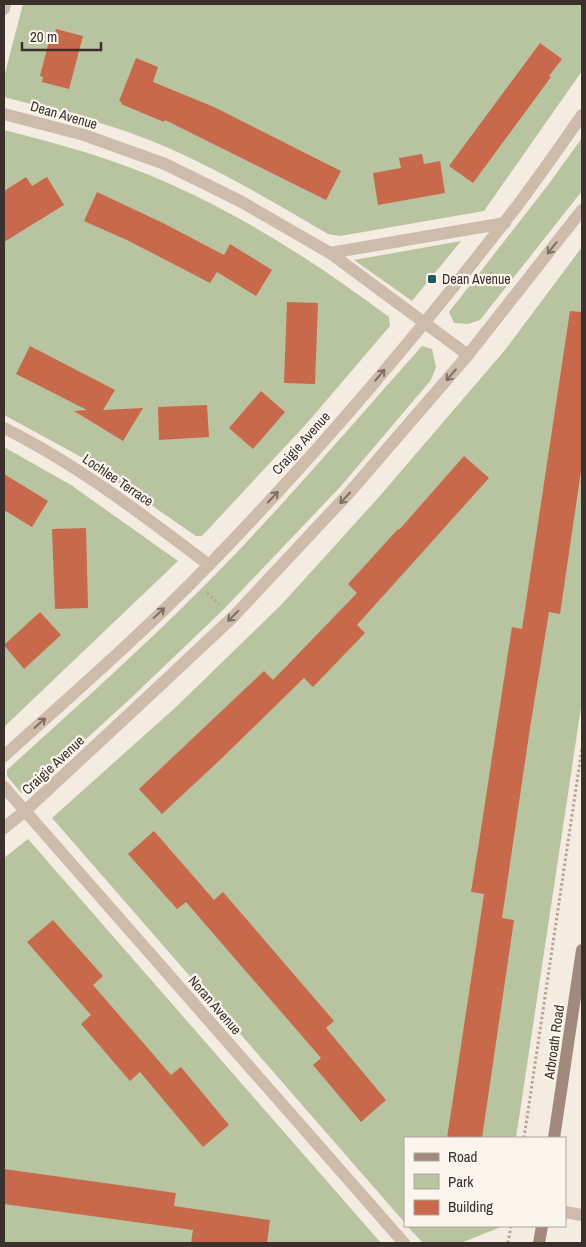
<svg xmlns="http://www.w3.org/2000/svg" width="586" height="1247" viewBox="0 0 586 1247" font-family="'Archivo Narrow',sans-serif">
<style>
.green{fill:#b8c4a0}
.building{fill:#c8694b}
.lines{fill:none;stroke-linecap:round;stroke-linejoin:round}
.path{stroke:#b9a596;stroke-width:3;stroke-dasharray:2.5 2.5;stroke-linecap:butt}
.service{stroke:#cdbbac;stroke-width:12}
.minor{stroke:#cdbbac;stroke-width:12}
.tertiary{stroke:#cdbbac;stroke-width:12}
.secondary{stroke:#a18a7d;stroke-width:12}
.oneway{stroke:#7d6f65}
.poi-dot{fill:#1f5a5e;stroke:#fbf5ee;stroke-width:2}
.labels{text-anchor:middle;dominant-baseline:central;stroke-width:4.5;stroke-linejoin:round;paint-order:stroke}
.street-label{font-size:14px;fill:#3b302b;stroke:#fbf5ee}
.poi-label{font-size:14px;fill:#3b302b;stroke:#fbf5ee;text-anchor:start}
</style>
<rect width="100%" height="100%" fill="#f4ebe1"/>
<g class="green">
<path d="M 23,4 L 582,4 L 582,71 L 484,211 L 340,236 L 328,234 C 274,202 221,171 164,146 C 113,124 57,111 4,97 L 4,77 Z"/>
<path d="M 4,130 C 48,141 92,153 134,169 C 227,205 310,258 389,317 L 390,326 L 308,422 L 202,536 L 196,536 L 83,458 L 4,415 Z"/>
<path d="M 582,138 L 582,191 L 480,320 L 468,324 L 454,323 L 449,312 L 548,185 Z"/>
<path d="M 461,241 L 412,301 L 354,260 Z"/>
<path d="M 582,247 L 582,701 L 516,1138 L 405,1138 L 405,1223 L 52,818 L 176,707 L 282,604 L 378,498 L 505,350 Z"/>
<path d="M 422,346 L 432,349 L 436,367 L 431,380 L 341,486 L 224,609 L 131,698 L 28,792 L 21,793 L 7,776 L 7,770 C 73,710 138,652 201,589 C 278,512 349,428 422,346 Z"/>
<path d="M 4,447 L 71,485 L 178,561 L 4,727 Z"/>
<path d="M 28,839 L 381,1243 L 4,1243 L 4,858 Z"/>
<path d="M 407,1226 L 503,1226 L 461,1243 L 423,1243 Z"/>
</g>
<g class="building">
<path d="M 56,29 L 83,36 L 69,89 L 42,82 L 43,77 L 40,76 L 51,33 L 55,34 Z"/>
<path d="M 540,43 L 562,59 L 549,76 L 551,77 L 473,183 L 449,166 Z"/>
<path d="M 136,58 L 158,67 L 153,82 L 214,107 L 341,171 L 326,200 L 165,120 L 164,122 L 121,104 L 122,102 L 119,101 Z"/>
<path d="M 422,154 L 424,164 L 440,161 L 445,193 L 378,205 L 373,173 L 401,168 L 399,158 Z"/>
<path d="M 26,177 L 32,186 L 47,177 L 64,205 L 4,242 L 4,191 Z"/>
<path d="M 97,192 L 163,223 L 224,255 L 230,244 L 272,270 L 256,296 L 217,272 L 210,283 L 129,241 L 84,221 Z"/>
<path d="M 287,302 L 318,303 L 315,384 L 284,383 Z"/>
<path d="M 570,311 L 582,312 L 582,464 L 560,614 L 549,612 L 530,728 L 502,918 L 514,920 L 482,1138 L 447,1138 L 484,894 L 471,892 L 477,855 L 512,627 L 522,629 Z"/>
<path d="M 30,346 L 115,390 L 103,410 L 143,408 L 123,441 L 74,411 L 87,410 L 16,374 Z"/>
<path d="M 261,391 L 285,412 L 253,449 L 229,428 Z"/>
<path d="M 207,405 L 209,437 L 159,440 L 158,407 Z"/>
<path d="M 464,456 L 489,478 L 357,625 L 365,633 L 313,687 L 304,678 L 222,758 L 162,814 L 139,789 L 264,671 L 273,680 L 357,593 L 348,584 L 398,529 L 399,530 Z"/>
<path d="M 4,474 L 48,501 L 32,527 L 4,510 Z"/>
<path d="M 86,528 L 88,608 L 55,609 L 52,529 Z"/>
<path d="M 40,612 L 61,635 L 24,669 L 4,645 Z"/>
<path d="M 154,831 L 214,900 L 223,892 L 334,1021 L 326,1028 L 386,1100 L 361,1122 L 313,1065 L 321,1058 L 186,902 L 177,909 L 128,854 Z"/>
<path d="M 53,920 L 103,976 L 93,985 L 171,1075 L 181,1067 L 229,1125 L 203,1147 L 140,1072 L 130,1081 L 81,1024 L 91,1015 L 27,942 Z"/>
<path d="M 4,1169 L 176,1193 L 174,1206 L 270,1220 L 267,1243 L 191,1243 L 193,1230 L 4,1204 Z"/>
</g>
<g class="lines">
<g class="path">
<path d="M 490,272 L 503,282"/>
<path d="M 207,593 L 219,604"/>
<path d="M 524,1138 L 582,748"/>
<path d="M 508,1243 L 511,1226"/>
</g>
<path class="service" d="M 565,1212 L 582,1215"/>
<g class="minor">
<path d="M 4,9 L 5,4"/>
<path d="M 4,114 L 84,135 L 165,164 L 240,201 L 330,253 L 468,355"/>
<path d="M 330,253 L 505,223"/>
<path d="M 4,428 C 78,465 143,515 209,565"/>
<path d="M 4,787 L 404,1243"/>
</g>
<g class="tertiary">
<path d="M 4,756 C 73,694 143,633 208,566 C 313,458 411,343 503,224 C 531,189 556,152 582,115"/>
<path d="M 4,828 L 25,811 L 138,706 L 233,617 L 349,493 L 468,355 L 582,210"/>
</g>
<g class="secondary">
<path d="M 554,1138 L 582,950"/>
<path d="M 539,1243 L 542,1226"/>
</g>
</g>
<defs><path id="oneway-shaft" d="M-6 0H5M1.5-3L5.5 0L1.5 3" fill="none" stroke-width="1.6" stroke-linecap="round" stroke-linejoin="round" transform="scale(1.25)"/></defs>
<g class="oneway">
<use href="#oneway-shaft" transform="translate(552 248) rotate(128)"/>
<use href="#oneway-shaft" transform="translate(380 375) rotate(-50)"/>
<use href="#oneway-shaft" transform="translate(451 375) rotate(131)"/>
<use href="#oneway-shaft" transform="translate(273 497) rotate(-47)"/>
<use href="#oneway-shaft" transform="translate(345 498) rotate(133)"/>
<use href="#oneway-shaft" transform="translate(159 613) rotate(-43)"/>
<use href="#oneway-shaft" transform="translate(233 616) rotate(135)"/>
<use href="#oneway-shaft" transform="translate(40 723) rotate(-42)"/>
</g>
<rect class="poi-dot" x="427" y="274" width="10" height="10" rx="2.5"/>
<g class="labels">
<g class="street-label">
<text transform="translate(64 115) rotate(16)">Dean Avenue</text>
<text transform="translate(301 443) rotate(-48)">Craigie Avenue</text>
<text transform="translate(118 480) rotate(34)">Lochlee Terrace</text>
<text transform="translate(53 765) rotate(-43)">Craigie Avenue</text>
<text transform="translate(215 1005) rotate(49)">Noran Avenue</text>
<text transform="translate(554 1042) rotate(-82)">Arbroath Road</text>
</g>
<g class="poi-label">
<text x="442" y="279">Dean Avenue</text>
</g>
</g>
<rect width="586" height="1247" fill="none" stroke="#3b302b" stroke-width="10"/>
<rect x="404" y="1137" width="162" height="90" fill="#fbf5ee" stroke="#aea6a0"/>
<rect x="414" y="1153" width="25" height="8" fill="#a18a7d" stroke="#aea6a0"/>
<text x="448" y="1162" font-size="15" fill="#3b302b">Road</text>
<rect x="414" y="1174" width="25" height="15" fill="#b8c4a0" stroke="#aea6a0"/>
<text x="448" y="1187" font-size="15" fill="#3b302b">Park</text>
<rect x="414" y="1200" width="25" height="15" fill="#c8694b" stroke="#aea6a0"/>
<text x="448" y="1212" font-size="15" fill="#3b302b">Building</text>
<path d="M22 42v8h79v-8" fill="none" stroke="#3b302b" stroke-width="2.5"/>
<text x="30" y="42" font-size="15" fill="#3b302b" stroke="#fbf5ee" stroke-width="4" paint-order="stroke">20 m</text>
</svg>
